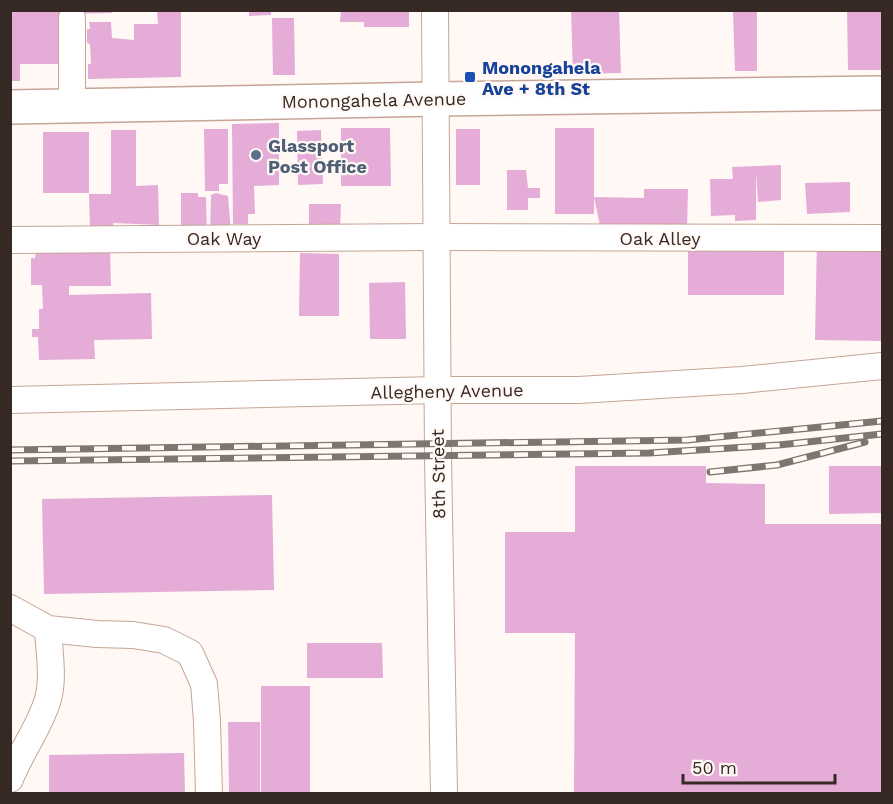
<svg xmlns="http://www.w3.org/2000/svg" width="893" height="804" viewBox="0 0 893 804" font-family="'Work Sans',sans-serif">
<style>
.building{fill:#e4acd6}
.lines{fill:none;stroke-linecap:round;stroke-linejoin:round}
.minor-casing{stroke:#c5a595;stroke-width:28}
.major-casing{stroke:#c5a595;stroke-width:36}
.minor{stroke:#fff;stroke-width:26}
.major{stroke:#fff;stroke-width:33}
.rail-casing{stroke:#7f7570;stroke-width:7}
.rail{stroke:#fff8f5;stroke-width:4.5;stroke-dasharray:14;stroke-linecap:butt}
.transit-dot{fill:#1a4fb4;stroke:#fff8f5;stroke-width:2}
.service-dot{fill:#5c6f8a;stroke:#fff8f5;stroke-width:2}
.labels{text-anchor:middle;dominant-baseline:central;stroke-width:4.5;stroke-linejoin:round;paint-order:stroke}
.transit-label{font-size:18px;font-weight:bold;fill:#164399;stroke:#fff8f5;text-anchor:start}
.street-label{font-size:18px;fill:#362923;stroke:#fff8f5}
.service-label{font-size:18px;font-weight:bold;fill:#4e5e75;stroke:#fff8f5;text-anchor:start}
</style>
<rect width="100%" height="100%" fill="#fff8f5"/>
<g class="building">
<path d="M 20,10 L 63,10 L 64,64 L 20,64 L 20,81 L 10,81 L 10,12 L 20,12 Z"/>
<path d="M 64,10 L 112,10 L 112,13 L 64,14 Z"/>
<path d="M 157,10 L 181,10 L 181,77 L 88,79 L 88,64 L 91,64 L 90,44 L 87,43 L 87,29 L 90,29 L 89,22 L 111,22 L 112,38 L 134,40 L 134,24 L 158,24 Z"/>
<path d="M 249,10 L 271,10 L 271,15 L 249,16 Z"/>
<path d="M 341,10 L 409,10 L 409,27 L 364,27 L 364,22 L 340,22 Z"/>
<path d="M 571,10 L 619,10 L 621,73 L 573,74 Z"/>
<path d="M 847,10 L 882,10 L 882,70 L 848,70 Z"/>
<path d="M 733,12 L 757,12 L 757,71 L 735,71 Z"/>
<path d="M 272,18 L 294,18 L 295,75 L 273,75 Z"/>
<path d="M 279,123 L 279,185 L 254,186 L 255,214 L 248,214 L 248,224 L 233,224 L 232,124 Z"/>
<path d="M 341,128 L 390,128 L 391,186 L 341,186 Z"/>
<path d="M 555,128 L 594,128 L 594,197 L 644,198 L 644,189 L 688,189 L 687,228 L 600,226 L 594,197 L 594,214 L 555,214 Z"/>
<path d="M 204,129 L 228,129 L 228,184 L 219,184 L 219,191 L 205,191 Z"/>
<rect x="456" y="129" width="24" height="56"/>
<path d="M 111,130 L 136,130 L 136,186 L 158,185 L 159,225 L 113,223 L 114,228 L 90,228 L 89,194 L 111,194 Z"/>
<path d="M 321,130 L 323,184 L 298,185 L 297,131 Z"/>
<rect x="43" y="132" width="46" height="61"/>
<path d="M 781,165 L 781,200 L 758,202 L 756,173 L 756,220 L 735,221 L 735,215 L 711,216 L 710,179 L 733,179 L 732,167 Z"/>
<path d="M 507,170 L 526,170 L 528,188 L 540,188 L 540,198 L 528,198 L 528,210 L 507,210 Z"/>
<path d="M 850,182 L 850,212 L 807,214 L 805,183 Z"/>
<path d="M 181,193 L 198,193 L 198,197 L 206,197 L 207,234 L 181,234 Z"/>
<path d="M 216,193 L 228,196 L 231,233 L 210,234 L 211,195 Z"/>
<path d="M 309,204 L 341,204 L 340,229 L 309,229 Z"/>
<path d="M 817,239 L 882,240 L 882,341 L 815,340 Z"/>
<rect x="688" y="246" width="96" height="49"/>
<path d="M 110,251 L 111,286 L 69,286 L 69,295 L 151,293 L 152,339 L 94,340 L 95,359 L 39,360 L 38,337 L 32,337 L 32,329 L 39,329 L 39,309 L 43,309 L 42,285 L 31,285 L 31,258 L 35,258 L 36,252 Z"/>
<path d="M 300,253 L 339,254 L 339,316 L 299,316 Z"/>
<path d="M 405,282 L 406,339 L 370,339 L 369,283 Z"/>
<path d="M 575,466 L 706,466 L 706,483 L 765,484 L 765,524 L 882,524 L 882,794 L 574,794 L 575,633 L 505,633 L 505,532 L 575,532 Z"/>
<path d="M 829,466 L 882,466 L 882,513 L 829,514 Z"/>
<path d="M 272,495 L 274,590 L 44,594 L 42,499 Z"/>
<path d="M 307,643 L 382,643 L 383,678 L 307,678 Z"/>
<rect x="261" y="686" width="49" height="108"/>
<path d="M 228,722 L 260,722 L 260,793 L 229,793 Z"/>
<path d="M 184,753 L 185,794 L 49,794 L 49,755 Z"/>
</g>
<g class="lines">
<g class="minor-casing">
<g id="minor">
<path d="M 435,10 L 438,457 L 444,794"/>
<path d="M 72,18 L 72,106"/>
<path d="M 10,240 L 438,237 L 882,238"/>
<path d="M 10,400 L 438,390 L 579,390 L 742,380 L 882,366"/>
<path d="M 10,608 L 48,629 L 97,634 L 133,635 L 164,640 L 190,653 L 204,684 L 207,721 L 209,794"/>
<path d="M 10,779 C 21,751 40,727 48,699 C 54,677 49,651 48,629"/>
</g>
</g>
<g class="major-casing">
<path id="major" d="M 10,107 L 437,99 L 882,93"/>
</g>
<use href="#minor" class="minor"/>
<use href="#major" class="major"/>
<g class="rail-casing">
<g id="rail">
<path d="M 10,450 L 687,440 L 882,421"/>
<path d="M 10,461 L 649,453 L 779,445 L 882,434"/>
<path d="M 710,472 L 777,465 L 865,442"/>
</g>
</g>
<use href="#rail" class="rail"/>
</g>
<rect class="transit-dot" x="464" y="71" width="12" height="12" rx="3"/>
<circle class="service-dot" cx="256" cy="155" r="6"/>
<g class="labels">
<g class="transit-label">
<text x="482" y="67">Monongahela<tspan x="482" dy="21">Ave + 8th St</tspan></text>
</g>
<g class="street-label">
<text transform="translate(374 100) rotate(-1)">Monongahela Avenue</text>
<text x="224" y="238">Oak Way</text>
<text x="660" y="238">Oak Alley</text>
<text transform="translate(447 391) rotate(-1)">Allegheny Avenue</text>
<text transform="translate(438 474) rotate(-91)">8th Street</text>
</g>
<g class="service-label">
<text x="268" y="145">Glassport<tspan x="268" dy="21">Post Office</tspan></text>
</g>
</g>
<rect width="893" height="804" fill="none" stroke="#362923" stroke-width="24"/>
<path d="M683 774v9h152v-9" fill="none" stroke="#362923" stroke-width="3"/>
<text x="692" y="774" font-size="18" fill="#362923" stroke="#fff8f5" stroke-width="4.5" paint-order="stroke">50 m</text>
</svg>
